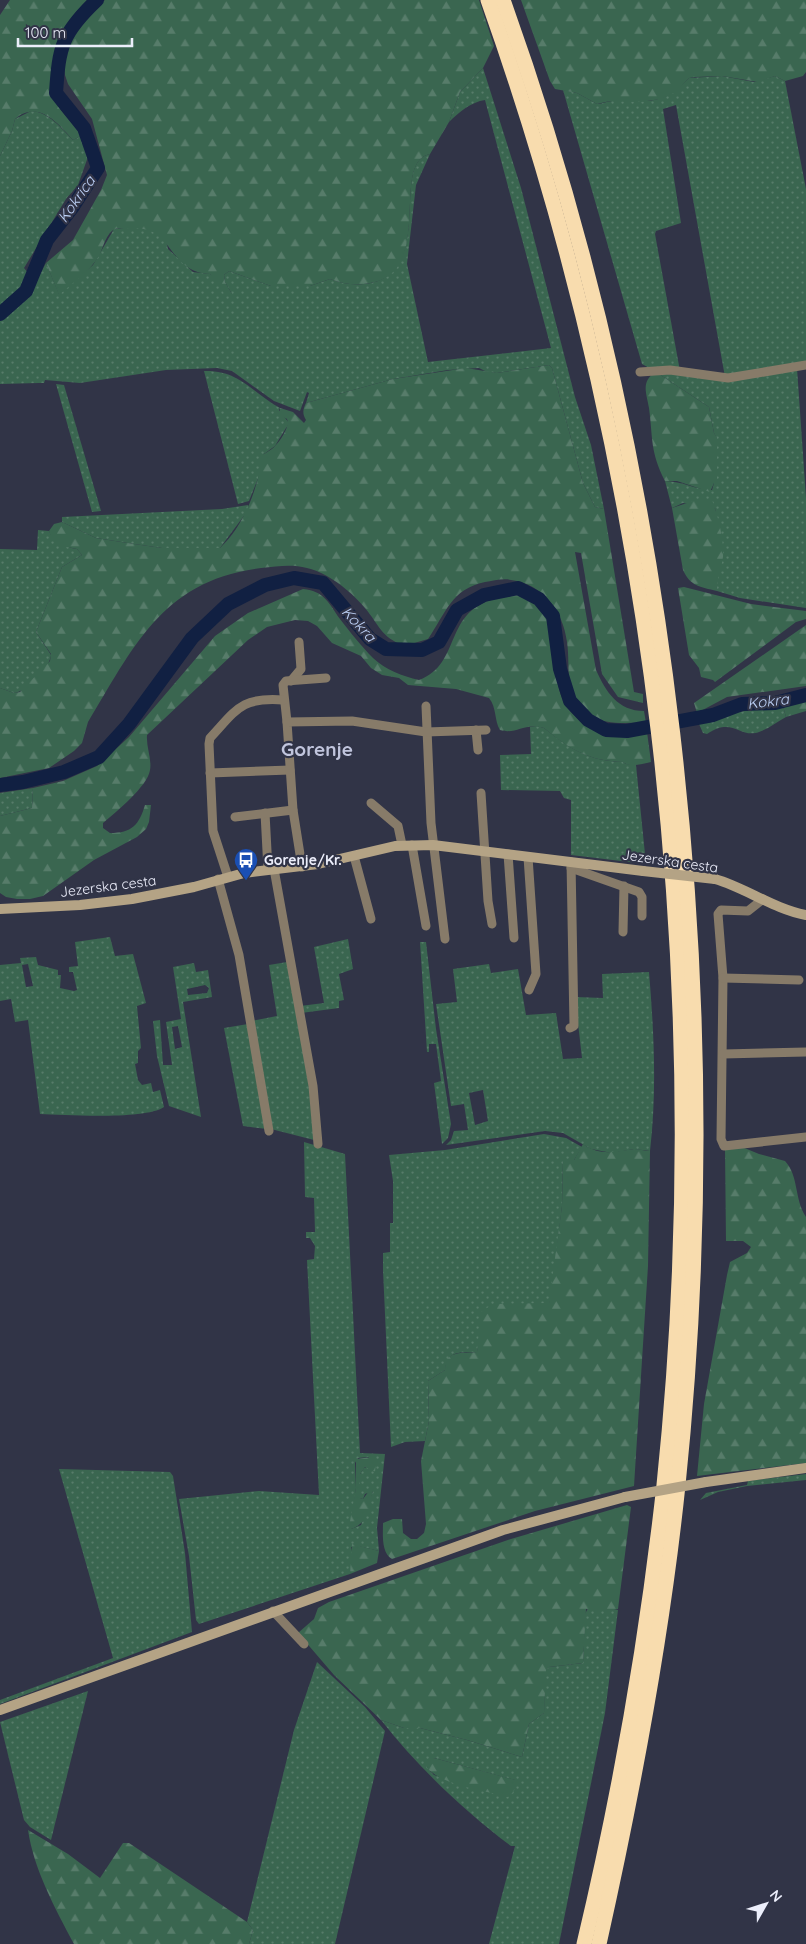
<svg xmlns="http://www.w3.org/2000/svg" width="806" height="1944" viewBox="0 0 806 1944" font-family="Quicksand,sans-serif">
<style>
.grass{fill:url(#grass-dots);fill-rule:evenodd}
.forest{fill:url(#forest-firs)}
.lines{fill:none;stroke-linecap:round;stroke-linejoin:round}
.river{stroke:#112042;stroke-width:14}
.street{stroke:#877b69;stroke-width:9}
.secondary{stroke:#b4a385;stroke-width:10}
.highway{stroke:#f8dcae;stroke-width:15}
.secondary-bridge{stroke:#b4a385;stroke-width:10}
.labels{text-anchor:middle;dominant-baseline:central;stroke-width:4.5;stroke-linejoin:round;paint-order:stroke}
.poi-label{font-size:14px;font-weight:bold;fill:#eceefb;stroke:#313447;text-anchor:start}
.street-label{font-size:14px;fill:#eceefb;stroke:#313447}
.water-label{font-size:15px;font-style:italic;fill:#bed2f8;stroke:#313447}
.district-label{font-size:19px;font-weight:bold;fill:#c1c5dd;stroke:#313447}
</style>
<defs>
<pattern id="grass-dots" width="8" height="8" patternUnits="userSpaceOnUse" patternTransform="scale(1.25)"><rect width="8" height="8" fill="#3a6650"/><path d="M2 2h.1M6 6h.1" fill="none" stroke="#577c6a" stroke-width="1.8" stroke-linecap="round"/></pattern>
<pattern id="forest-firs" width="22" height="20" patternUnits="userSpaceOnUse" patternTransform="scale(1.25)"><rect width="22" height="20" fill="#3a6650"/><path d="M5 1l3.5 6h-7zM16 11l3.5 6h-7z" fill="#577c6a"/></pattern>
</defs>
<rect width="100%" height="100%" fill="#313447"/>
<g class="grass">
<path d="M 483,68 L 521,188 L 575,397 L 591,445 L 604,509 L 595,507 L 583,483 L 552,368 L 549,365 L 497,373 L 487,372 L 479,368 L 448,370 L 393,379 L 306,403 L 309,393 L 307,392 L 300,411 L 274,401 L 232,371 L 217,368 L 166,370 L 80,383 L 45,380 L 44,383 L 39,383 L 0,384 L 0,318 L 32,289 L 46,263 L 59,294 L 93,265 L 114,229 L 139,227 L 154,231 L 166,241 L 168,249 L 193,272 L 210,274 L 232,294 L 225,282 L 224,275 L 229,271 L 271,286 L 310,286 L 330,279 C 343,284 357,286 371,283 C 436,268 389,162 430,154 L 416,185 L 407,264 L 428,362 L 551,348 L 485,100 C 471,102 459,112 449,122 L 460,92 Z"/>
<path d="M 722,76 L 754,82 L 775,76 L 785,81 L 806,189 L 806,364 L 725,377 L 676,105 L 663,109 L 681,223 L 656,231 L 655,234 L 680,371 L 651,369 L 642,364 L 563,90 L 577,93 L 597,104 C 603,104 607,101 612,101 C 648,100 662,107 689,78 Z"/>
<path d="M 31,111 C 49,112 61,128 73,140 L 81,136 L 89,154 L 78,185 L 66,199 L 24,268 L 28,273 C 29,289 12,301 0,310 L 0,156 L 12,131 L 15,119 Z"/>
<path d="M 797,368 L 806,498 L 806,608 L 740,598 L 717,591 L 717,573 L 723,556 L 715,508 L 683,503 L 672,508 L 665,481 C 682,481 696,490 712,490 L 714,483 L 717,439 L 714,433 L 709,407 L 656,372 L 708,379 Z"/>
<path d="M 204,371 C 240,370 251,392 280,408 L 279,410 L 289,423 L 275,446 L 264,454 L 259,476 L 249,501 L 238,504 Z"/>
<path d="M 56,384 L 64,385 L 101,511 L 92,512 Z"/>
<path d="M 248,505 L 249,509 L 220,548 L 162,548 L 134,544 L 96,538 L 62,522 L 62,517 L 222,509 Z"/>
<path d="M 38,530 L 49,531 C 54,543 66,547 77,549 L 82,555 L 62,567 L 36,632 L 51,655 C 49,669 29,691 14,693 L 0,688 L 0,549 L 37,550 Z"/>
<path d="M 783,706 L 786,717 C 777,722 768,729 759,732 C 740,739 733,716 707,734 L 703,733 L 699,724 L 730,713 Z"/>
<path d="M 537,726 L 544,728 C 570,749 589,761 623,762 L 626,764 L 636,765 L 646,864 L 571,855 L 571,800 L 564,798 L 560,791 L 501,790 L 500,755 L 531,754 L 530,727 Z"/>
<path d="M 33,788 L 32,808 L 0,816 L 0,793 Z"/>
<path d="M 110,937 L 115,956 L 133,954 L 146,1003 L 137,1006 L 141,1048 L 138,1051 L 138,1063 L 135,1064 L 138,1080 L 142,1085 L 151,1083 L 153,1092 L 160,1090 L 164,1107 C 145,1120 66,1115 40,1114 L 28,1020 L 15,1022 L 11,999 L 0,1001 L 0,965 L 21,963 L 20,958 L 36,957 L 38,965 L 58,970 L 58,975 L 61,975 L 60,988 L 74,991 L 77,990 L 73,972 L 69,972 L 69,967 L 78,966 L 75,942 ZM 28,964 L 33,986 L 26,987 L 22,965 Z"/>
<path d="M 348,939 L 353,969 L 339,974 L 344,1000 L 339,1001 L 339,1008 L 301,1013 L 300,1006 L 324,1003 L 314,947 Z"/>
<path d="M 420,942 L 426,942 L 436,1029 L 451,1124 L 448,1138 L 442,1144 L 434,1083 L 441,1081 L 436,1044 L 429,1044 L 429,1052 L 427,1052 Z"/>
<path d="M 287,962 L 306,1055 L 314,1140 L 271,1129 L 251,1021 L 277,1016 L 269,965 Z"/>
<path d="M 194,963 L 196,972 L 208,970 L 212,997 L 183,1002 L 201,1117 L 169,1106 L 157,1056 L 153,1021 L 160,1020 L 163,1065 L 172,1065 L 166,1022 L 181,1019 L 173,967 ZM 205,985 L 209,988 L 207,993 L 188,995 L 187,989 ZM 178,1026 L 182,1047 L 175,1049 L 172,1027 Z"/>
<path d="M 489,964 L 491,973 L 518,969 L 526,1015 L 556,1013 L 563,1059 L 582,1058 L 575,997 L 603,998 L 602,974 L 649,972 C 654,1032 657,1091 650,1151 L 634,1149 L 612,1153 L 591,1149 L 563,1133 L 545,1131 L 446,1145 L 451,1140 L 454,1131 L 468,1130 L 464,1104 L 451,1106 L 436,1004 L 457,1002 L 453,969 ZM 483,1090 L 488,1121 L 475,1125 L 469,1093 Z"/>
<path d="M 248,1024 L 267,1129 L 243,1126 L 224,1028 Z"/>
<path d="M 544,1134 L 566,1138 L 582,1147 L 574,1160 L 563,1160 L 562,1206 L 551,1299 L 549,1303 L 479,1342 L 477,1352 C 462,1353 447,1349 445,1370 L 428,1381 L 429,1421 L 425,1441 L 405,1442 L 391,1447 L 383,1270 L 383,1253 L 390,1252 L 390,1223 L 393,1223 L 393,1181 L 389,1155 L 445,1150 Z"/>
<path d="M 304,1142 L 345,1154 L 360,1453 L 385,1454 L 377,1528 L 379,1551 L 358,1546 L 351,1547 L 353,1556 L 350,1574 L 199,1624 L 196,1620 L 189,1556 L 179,1499 L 259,1491 L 319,1495 L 307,1260 L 314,1259 L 315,1246 L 310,1238 L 306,1238 L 306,1232 L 315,1232 L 314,1198 L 305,1197 ZM 369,1457 L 367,1467 L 364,1468 L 360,1474 L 360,1498 L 363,1499 L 365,1494 L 373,1491 L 361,1525 L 351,1529 L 356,1488 L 355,1463 L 358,1458 Z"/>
<path d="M 59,1469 L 170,1472 L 173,1476 L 185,1553 L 192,1632 L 0,1704 L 0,1700 L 113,1658 Z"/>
<path d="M 806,1474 L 806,1480 L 747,1486 L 718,1492 L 700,1500 L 706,1493 L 747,1485 L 748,1481 Z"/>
<path d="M 588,1608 L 618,1610 L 605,1713 L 559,1944 L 489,1944 L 515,1846 L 511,1846 C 464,1811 418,1767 381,1720 L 404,1728 L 420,1728 L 467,1740 L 522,1757 L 529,1724 L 544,1713 L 545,1670 L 549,1667 L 583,1663 L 585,1614 ZM 434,1758 L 515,1780 L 490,1792 L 434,1775 L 430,1771 Z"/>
<path d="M 317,1662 L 365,1707 L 385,1731 L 335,1944 L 249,1944 L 253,1930 L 247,1922 L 294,1730 Z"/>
<path d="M 88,1691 L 51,1840 L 30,1827 L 24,1820 L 0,1722 Z"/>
</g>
<g class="forest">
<path d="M 10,0 L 87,0 C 65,22 52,48 51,80 C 51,85 50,91 52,95 C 57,110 74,122 81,136 L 73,140 C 58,123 38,99 15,119 L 12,131 L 0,156 L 0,15 Z"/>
<path d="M 105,0 L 479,0 L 494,46 L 483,68 L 460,92 L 449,122 L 430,154 C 390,162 434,267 375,282 C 359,286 345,285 330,279 L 310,286 L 271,286 L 229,271 L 224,275 L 225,282 L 232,294 L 230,296 L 226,296 L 210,274 C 165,272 175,221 126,229 C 123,229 118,228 115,229 C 107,232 103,247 100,254 C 90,272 73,282 59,295 L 46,263 L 73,240 L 101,190 L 107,175 L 92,119 L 68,84 L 65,75 L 64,62 L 71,35 L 80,21 Z"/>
<path d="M 521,0 L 806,0 L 806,72 L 803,76 L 785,81 L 775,76 L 758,82 L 722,76 L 695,77 L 689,78 L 676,92 L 661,99 L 640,102 L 610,101 L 597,104 L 577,93 L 555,89 L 550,81 Z"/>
<path d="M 549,365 L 552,368 L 583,483 L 595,507 L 604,509 L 634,692 L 643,694 L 643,703 L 618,697 L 602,674 L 581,553 L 575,552 L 596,670 C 606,692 618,711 644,711 L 646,723 C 628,722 605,726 590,715 C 562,697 571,669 567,642 C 563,611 543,584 511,580 C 503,578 493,581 485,582 C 451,589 446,613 428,639 L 404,646 C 380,636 380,626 365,608 C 354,595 341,584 327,576 C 303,563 287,565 261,568 C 162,580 133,648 88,722 L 82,743 L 74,751 L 49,768 L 0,778 L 0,688 L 14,693 L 20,692 L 50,661 L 51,654 L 36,632 L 62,567 L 82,555 L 77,549 C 64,546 54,547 49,531 L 54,524 L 62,522 L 96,538 L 134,544 L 162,548 L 220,548 C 240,529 251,504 258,478 C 260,471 259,464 261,458 C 264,452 271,451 275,446 C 281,440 290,426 287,419 L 280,415 L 280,408 L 293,412 L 304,423 L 306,420 C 302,414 303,409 306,403 L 393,379 L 466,368 L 497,373 Z"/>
<path d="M 656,372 L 709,407 L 714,433 L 717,438 L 717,482 L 714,483 L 710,492 L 677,481 L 665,481 C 650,452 653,438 649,408 C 647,394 640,381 656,372 Z"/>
<path d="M 702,498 L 712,500 C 718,516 724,539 723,557 C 721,570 717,576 717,591 C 700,587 690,586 683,570 L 672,508 Z"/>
<path d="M 684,587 L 751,604 L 806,611 L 806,619 L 796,622 L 715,682 L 713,680 L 701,677 L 699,668 L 689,655 L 678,588 Z"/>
<path d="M 303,589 C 325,591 329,604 340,619 C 350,632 362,647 373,658 C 386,670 402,676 419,680 C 463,664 442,609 499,598 C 508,596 517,594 525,596 C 547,602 554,639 557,658 C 558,668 556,679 559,689 C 565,715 594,736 621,737 C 629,737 639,734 647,732 L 651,762 C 642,764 630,768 623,762 C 589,761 569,749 544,728 C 523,722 517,735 500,730 C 494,720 497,708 489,698 L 456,689 L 408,685 L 399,678 L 382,675 L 371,668 L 361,656 L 332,643 L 317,626 L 308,621 L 295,620 L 267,627 L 248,640 L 147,735 C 146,747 152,759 150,770 C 148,786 115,813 103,823 L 103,828 L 110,833 C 132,833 139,825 145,805 L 151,805 L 149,822 L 146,829 L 137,837 L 94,860 L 43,896 L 30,899 L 17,899 L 6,897 L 0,893 L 0,816 L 32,808 L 33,788 L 63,781 L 97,766 L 129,737 L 215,636 L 248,613 Z"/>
<path d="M 806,625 L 806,686 L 727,697 L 697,713 L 694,703 Z"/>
<path d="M 806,700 L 806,711 L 786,717 L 783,706 Z"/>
<path d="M 583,1144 C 600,1156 615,1152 634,1149 C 640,1149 644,1151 650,1151 L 648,1266 L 634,1486 L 535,1511 L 392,1559 C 381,1553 383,1534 383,1523 L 393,1519 L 402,1519 L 403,1533 L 411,1539 L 417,1539 L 424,1533 L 426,1524 L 421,1461 L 429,1421 L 428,1381 L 445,1370 C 445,1349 463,1354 477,1352 L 481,1312 L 493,1304 L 549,1303 L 562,1206 L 563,1160 L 574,1160 Z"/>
<path d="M 742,1147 L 759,1154 L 785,1161 C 799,1176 794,1199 806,1217 L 806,1463 L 697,1476 L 704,1404 L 727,1275 L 730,1262 L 747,1253 L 751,1247 L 743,1241 L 726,1241 L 725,1149 Z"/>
<path d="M 372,1457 L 376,1460 L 375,1472 L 365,1467 L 360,1474 L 360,1498 L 363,1499 L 369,1491 L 373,1491 C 368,1508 370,1522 351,1529 L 349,1527 L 356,1488 L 356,1459 Z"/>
<path d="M 627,1505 L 631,1507 L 618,1609 L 610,1611 L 586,1609 L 583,1663 L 549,1667 L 546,1670 L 544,1713 L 529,1724 L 522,1757 L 467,1740 L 420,1728 L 404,1728 L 381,1720 L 334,1675 L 298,1633 L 314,1619 L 318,1608 L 329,1602 L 511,1539 Z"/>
<path d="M 352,1544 L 379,1551 L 377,1563 L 350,1574 Z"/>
<path d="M 434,1758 L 516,1780 C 515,1789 515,1793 507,1797 C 484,1790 444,1786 427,1768 L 427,1762 Z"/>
<path d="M 28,1830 L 68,1854 L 100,1878 L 123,1843 L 129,1843 L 247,1922 L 253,1930 L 249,1944 L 74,1944 C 55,1908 34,1870 28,1830 Z"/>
</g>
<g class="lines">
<g class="river">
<path d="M 0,314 L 26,291 L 47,240 L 72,208 L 98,168 L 84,128 L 56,93 C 59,46 62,33 97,0"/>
<path d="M 0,785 L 23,782 L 64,772 L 99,757 L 129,724 L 192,638 L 228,604 L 265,585 L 294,578 L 323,583 L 370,639 L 386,649 L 422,650 L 439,642 L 457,610 L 484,595 L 518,588 L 539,599 L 553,616 L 560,669 L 570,701 L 588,720 L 606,730 L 627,731 L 713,715 L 742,704 L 775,703 L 806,695"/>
</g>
<g class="street">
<path d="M 640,372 L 670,370 L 728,378 L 806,365"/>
<path d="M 291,681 L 301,669 L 299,642"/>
<path d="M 426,706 L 431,823 L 445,939"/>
<path d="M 287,722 L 283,685 L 286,681 L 326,678"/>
<path d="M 476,730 L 478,750"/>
<path d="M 210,773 L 290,770"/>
<path d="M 481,793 L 488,901 L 492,924"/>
<path d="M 371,803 L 398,826 L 402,845"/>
<path d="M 265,813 L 268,870"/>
<path d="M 235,817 L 293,810"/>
<path d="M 412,845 L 426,926"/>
<path d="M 508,854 L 514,938"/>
<path d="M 354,856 L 371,919"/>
<path d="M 528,857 L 536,974 L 529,990"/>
<path d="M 302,867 L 293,810 L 287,722 L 352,721 L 426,732 L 486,730"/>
<path d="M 571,868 L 639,892 L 642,897 L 642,916"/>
<path d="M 274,869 L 313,1086 L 318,1144"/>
<path d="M 228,877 L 213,831 L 209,744 L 210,738 C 237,709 241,697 283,700"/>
<path d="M 218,879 L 239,955 L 269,1131"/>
<path d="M 763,899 L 748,911 L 721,910 L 718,914 L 723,978 L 721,1139 L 724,1146 L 806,1137"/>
<path d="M 623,932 L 624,886"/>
<path d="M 723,978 L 799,980"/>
<path d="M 570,1028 L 574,1026 L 571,862"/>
<path d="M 723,1054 L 806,1052"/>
<path d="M 273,1611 L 304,1644"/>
</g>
<g class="secondary">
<path d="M 715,879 C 746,888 774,909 806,915"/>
<path d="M 0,909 L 80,905 L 132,899 L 194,887 L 244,873 L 318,864 L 395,846 L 433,845 L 643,871"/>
<path d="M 706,1482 L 806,1468"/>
<path d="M 0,1710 L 503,1530 L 625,1497"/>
</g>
<g class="highway">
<path d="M 488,0 C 656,473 716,986 664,1485 C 647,1639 620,1793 584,1944"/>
<path d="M 503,0 C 671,468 729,991 678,1485 C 662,1640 633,1792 599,1944"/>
</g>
<g class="secondary-bridge">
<path d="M 643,871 L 715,879"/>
<path d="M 625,1497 L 706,1482"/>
</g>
</g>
<defs>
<g id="bus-pin" transform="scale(1.25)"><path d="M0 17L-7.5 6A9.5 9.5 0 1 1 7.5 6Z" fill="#1a4fb4" stroke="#313447"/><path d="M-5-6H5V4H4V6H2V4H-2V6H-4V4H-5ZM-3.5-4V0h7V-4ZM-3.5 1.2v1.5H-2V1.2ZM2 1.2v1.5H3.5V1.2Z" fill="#fff"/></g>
</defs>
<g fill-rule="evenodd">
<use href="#bus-pin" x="246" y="860"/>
</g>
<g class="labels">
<g class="poi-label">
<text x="264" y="860">Gorenje/Kr.</text>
</g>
<g class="street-label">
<text transform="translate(670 861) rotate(8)">Jezerska cesta</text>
<text transform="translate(108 886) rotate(-7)">Jezerska cesta</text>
</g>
<g class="water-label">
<text transform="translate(76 199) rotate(-55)">Kokrica</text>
<text transform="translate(359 624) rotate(47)">Kokra</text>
<text transform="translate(768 701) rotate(-7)">Kokra</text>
</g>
<g class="district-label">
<text x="317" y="749">Gorenje</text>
</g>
</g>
<g transform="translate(766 1904) rotate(51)" stroke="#313447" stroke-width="4" paint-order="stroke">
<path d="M0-4L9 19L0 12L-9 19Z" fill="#eceefb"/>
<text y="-8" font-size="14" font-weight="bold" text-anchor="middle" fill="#eceefb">N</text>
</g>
<path d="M18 38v8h114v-8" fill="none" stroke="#eceefb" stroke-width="2.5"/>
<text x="25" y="38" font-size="15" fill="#eceefb" stroke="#313447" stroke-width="4" paint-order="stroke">100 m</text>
</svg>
